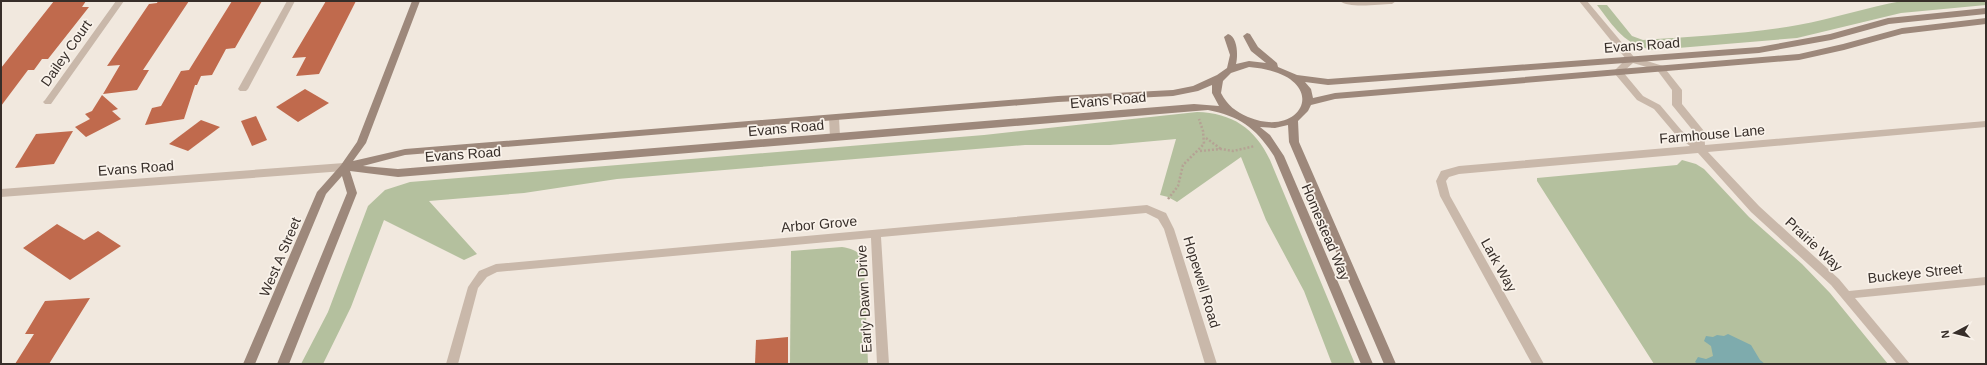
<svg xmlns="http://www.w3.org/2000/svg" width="1987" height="365" viewBox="0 0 1987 365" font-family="Helvetica,sans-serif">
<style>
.green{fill:#b4c09e}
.water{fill:#7eabad}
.building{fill:#c06a4d}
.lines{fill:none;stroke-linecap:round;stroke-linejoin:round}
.path{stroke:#b5a294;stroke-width:2.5;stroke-dasharray:2 2;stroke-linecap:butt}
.street{fill:#c9b8aa;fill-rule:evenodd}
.secondary{fill:#9d887b;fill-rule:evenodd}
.labels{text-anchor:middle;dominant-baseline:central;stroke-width:3.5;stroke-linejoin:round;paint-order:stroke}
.street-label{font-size:14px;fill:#372e29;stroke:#f9f2ea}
</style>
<rect width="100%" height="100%" fill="#f1e8de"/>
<g class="green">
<path d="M 1902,1 L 1986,1 L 1986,5 L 1901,13 L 1797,38 L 1654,50 C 1625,46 1614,27 1597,5 L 1607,5 L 1632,36 L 1643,40 C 1695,36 1747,34 1798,25 C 1833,19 1867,7 1902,1 Z"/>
<path d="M 1197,112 C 1232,113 1255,128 1270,160 L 1355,364 L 1332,364 L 1304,291 L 1266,220 L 1241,157 L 1177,202 L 1168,197 L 1160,195 L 1176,139 L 1110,145 L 1025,145 L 760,167 L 617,179 L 524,193 L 429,201 L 477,254 L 464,260 L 384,220 L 351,307 L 323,364 L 301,364 L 328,312 L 368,206 L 385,190 L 410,182 L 984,135 Z"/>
<path d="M 1682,160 L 1696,164 L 1704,169 L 1749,217 L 1802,264 L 1830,293 L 1888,364 L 1654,364 L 1537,181 L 1537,178 L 1677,165 Z"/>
<path d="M 842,247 C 854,249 861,252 864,264 L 868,364 L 790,364 L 791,251 Z"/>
</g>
<path class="water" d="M 1728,334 L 1751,345 L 1760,360 L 1765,364 L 1698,364 L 1695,362 L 1698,357 L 1706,359 L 1713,356 L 1711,346 L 1704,341 L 1706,336 L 1713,337 L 1717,335 L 1724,336 Z"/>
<g class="building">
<path d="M 54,1 L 86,1 L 82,7 L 89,7 L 48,59 L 42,59 L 34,70 L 28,70 L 1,106 L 1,68 Z"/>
<path d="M 158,1 L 189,1 L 143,70 L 149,70 L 137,90 L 103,94 L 120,65 L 107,66 L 149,4 L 157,3 Z"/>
<path d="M 232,1 L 262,1 L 235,48 L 226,49 L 212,75 L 201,76 L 197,85 L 195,85 L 184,119 L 145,125 L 152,108 L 161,106 L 181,71 L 189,70 Z"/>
<path d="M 326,1 L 356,1 L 319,74 L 296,76 L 306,57 L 292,58 Z"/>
<path d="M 305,89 L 329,103 L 298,122 L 276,107 Z"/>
<path d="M 102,95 L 118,109 L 112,111 L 121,119 L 86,137 L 75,127 L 90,119 L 85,114 L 92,111 Z"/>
<path d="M 256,116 L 267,140 L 252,146 L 241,121 Z"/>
<path d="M 201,120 L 220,127 L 188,151 L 169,144 Z"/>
<path d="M 73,131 L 54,164 L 15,168 L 36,134 Z"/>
<path d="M 57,224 L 84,240 L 98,231 L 121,246 L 70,280 L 23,248 Z"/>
<path d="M 90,298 L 49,364 L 15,364 L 34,334 L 25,334 L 45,301 Z"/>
<path d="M 788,337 L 788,364 L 755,364 L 756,340 Z"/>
</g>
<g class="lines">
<g class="path">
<path d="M 1206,138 L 1221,149"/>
<path d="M 1200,151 L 1221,149 L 1233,151 L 1255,146"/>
<path d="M 1168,199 L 1178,186 L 1183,165 L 1204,144 L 1203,131 L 1199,119"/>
</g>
<g class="street">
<path d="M 116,1 L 124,1 L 51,104 L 45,104 L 43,102 L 45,100 Z"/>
<path d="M 287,1 L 295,1 L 248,89 L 246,91 L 240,91 L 238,89 Z"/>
<path d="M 1340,1 L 1396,1 L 1392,4 C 1380,4 1349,9 1340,1 Z"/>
<path d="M 1579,1 L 1587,1 L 1634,57 L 1663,66 L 1682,90 L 1682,104 L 1704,131 L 1705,145 L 1986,121 L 1986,127 L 1708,152 L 1759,206 L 1839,279 L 1849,291 L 1986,277 L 1986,285 L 1855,298 L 1910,364 L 1897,364 L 1831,285 L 1751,212 L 1698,153 L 1459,174 L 1449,177 L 1446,181 L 1450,196 L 1544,364 L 1532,364 L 1440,196 L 1436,181 L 1441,171 L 1459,166 L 1690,146 L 1676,135 L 1654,109 L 1637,100 L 1615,74 L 1613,72 L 1626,59 ZM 1633,63 L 1657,70 L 1672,90 L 1672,105 L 1694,132 L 1695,140 L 1682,131 L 1660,105 L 1643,96 L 1623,72 Z"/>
<path d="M 834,115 L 839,118 L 840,137 L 835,140 L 830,137 L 829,118 Z"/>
<path d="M 344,163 L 349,167 L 344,171 L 1,197 L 1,189 Z"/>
<path d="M 1147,205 L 1166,213 L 1174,229 L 1217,364 L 1205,364 L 1164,229 L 1158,219 L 1146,213 L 881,237 L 889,364 L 877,364 L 871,238 L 497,272 L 487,277 L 478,288 L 458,364 L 446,364 L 468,287 L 479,271 L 496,264 Z"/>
</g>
<path class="secondary" d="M 412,1 L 420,1 L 366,143 L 353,161 L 405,149 L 1058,96 L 1173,90 L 1193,86 L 1217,75 L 1227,68 L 1230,55 L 1224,37 L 1228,34 C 1238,37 1238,56 1236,64 L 1249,61 L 1266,63 L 1251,51 L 1243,36 L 1247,33 L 1250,34 L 1258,47 L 1277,63 L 1278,67 L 1297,75 L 1328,79 L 1759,47 L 1830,34 L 1888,18 L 1986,8 L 1986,14 L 1889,24 L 1831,40 L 1759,53 L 1328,85 L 1305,82 L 1311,89 L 1313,98 L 1335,93 L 1799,54 L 1843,44 L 1902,28 L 1986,18 L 1986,24 L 1902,34 L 1844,50 L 1799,60 L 1335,99 L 1311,105 L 1308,111 L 1298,121 L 1299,142 L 1396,364 L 1384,364 L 1289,142 L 1288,125 L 1275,128 L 1260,127 L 1270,135 L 1284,156 L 1373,364 L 1361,364 L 1274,156 C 1257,129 1240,116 1208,110 L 398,177 L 350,171 L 357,193 L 289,364 L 277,364 L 347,193 L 342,176 L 326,194 L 255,364 L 243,364 L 317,192 L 341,165 L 357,142 ZM 1249,67 C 1334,74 1305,141 1248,117 C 1236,112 1227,105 1221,93 L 1223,81 L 1231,73 ZM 1212,85 L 1212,93 L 1219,106 L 1194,104 L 398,169 L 363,166 L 405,155 L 1058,102 L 1173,96 L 1198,91 Z"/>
</g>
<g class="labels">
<g class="street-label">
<text transform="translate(1642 45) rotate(-4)">Evans Road</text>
<text transform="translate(66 53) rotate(-55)">Dailey Court</text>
<text transform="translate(1108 100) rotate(-5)">Evans Road</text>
<text transform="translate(786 128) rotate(-5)">Evans Road</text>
<text transform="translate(1712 134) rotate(-5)">Farmhouse Lane</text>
<text transform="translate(463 154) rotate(-4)">Evans Road</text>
<text transform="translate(136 168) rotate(-4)">Evans Road</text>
<text transform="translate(819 224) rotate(-5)">Arbor Grove</text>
<text transform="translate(1326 232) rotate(67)">Homestead Way</text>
<text transform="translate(1814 244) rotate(43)">Prairie Way</text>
<text transform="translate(280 257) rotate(-67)">West A Street</text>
<text transform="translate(1499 265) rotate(61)">Lark Way</text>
<text transform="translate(1915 273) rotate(-6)">Buckeye Street</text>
<text transform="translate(1202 282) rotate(73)">Hopewell Road</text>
<text transform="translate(864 299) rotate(-93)">Early Dawn Drive</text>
</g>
</g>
<rect width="1987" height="365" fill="none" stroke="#372e29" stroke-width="4"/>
<g transform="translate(1955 333) rotate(263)" stroke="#f9f2ea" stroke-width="3" paint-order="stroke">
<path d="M0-3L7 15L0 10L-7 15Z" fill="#372e29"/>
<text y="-6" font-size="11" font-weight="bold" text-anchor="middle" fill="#372e29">N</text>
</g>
</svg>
